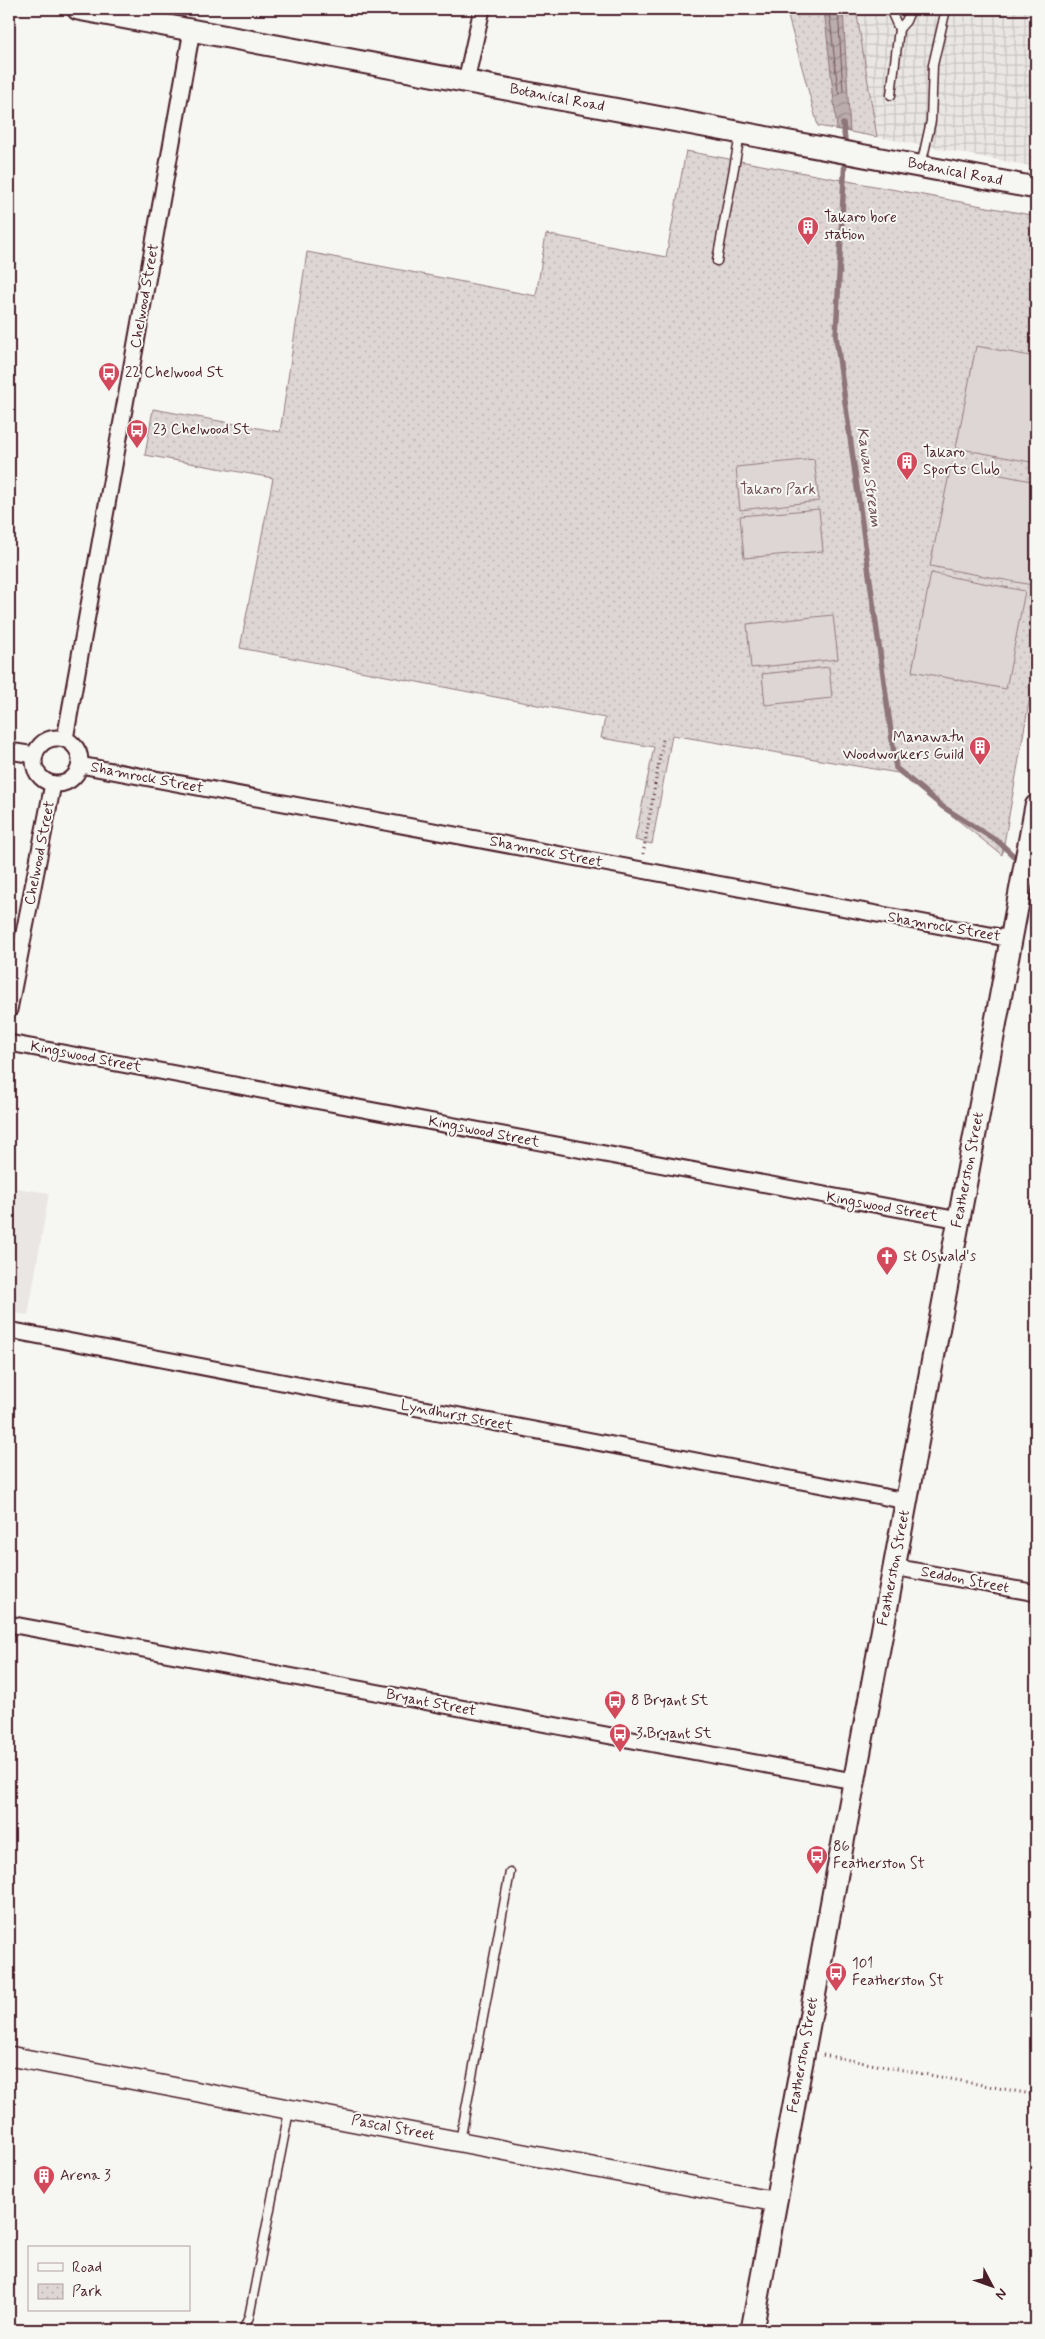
<svg xmlns="http://www.w3.org/2000/svg" width="1045" height="2339" viewBox="0 0 1045 2339" font-family="Mynerve,sans-serif">
<style>
.built{fill:#e9e6e3}
.industrial{fill:url(#industrial-grid)}
.park{fill:url(#park-dots);stroke:#947a80}
.pitch{fill:#ddd6d5;stroke:#947a80}
.water{fill:url(#water-waves);stroke:#8e747a}
.lines{fill:none;stroke-linecap:round;stroke-linejoin:round}
.shore{stroke:#77585f;stroke-width:1}
.stream{stroke:#8e747a;stroke-width:5.5}
.service-casing{stroke:#4a1f2b;stroke-width:11}
.minor-casing{stroke:#4a1f2b;stroke-width:19}
.tertiary-casing{stroke:#4a1f2b;stroke-width:22}
.secondary-casing{stroke:#4a1f2b;stroke-width:25}
.path{stroke:#4a1f2b;stroke-width:3;stroke-dasharray:1 4;stroke-linecap:butt}
.service{stroke:#f6f6f2;stroke-width:8}
.minor{stroke:#f6f6f2;stroke-width:15}
.tertiary{stroke:#f6f6f2;stroke-width:19}
.secondary{stroke:#f6f6f2;stroke-width:21}
.labels{text-anchor:middle;dominant-baseline:central;stroke-width:4;stroke-linejoin:round;paint-order:stroke}
.street-label{font-size:15px;fill:#4a1f2b;stroke:#f6f6f2}
.poi-label{font-size:15px;fill:#4a1f2b;stroke:#f6f6f2;text-anchor:start}
.park-label{font-size:15px;fill:#6f4d56;stroke:#f6f6f2}
.water-label{font-size:16px;font-style:italic;fill:#6c4a52;stroke:#f6f6f2}
</style>
<defs>
<pattern id="industrial-grid" width="8" height="8" patternUnits="userSpaceOnUse" patternTransform="scale(1.25)"><rect width="8" height="8" fill="#e9e6e3"/><path d="M0 4h8M4 0v8" fill="none" stroke="#c9c5c3"/></pattern>
<pattern id="park-dots" width="8" height="8" patternUnits="userSpaceOnUse" patternTransform="scale(1.25)"><rect width="8" height="8" fill="#ddd6d5"/><path d="M2 2h.1M6 6h.1" fill="none" stroke="#bfb7b7" stroke-width="1.8" stroke-linecap="round"/></pattern>
<pattern id="water-waves" width="16" height="10" patternUnits="userSpaceOnUse" patternTransform="scale(1.25)"><rect width="16" height="10" fill="#bbadae"/><path d="M0 5q4-4 8 0t8 0" fill="none" stroke="#9a8c8e"/></pattern>
</defs>
<rect width="100%" height="100%" fill="#f6f6f2"/>
<filter id="ink" filterUnits="userSpaceOnUse"><feTurbulence type="fractalNoise" baseFrequency=".02" numOctaves="2"/><feDisplacementMap in="SourceGraphic" scale="10" xChannelSelector="R" yChannelSelector="G"/><feConvolveMatrix kernelMatrix="1 2 1 2 8 2 1 2 1" color-interpolation-filters="sRGB"/></filter>
<g filter="url(#ink)">
<path class="built" d="M 9,1187 L 49,1193 L 28,1315 L 9,1312 Z"/>
<path class="industrial" d="M 856,9 L 1036,9 L 1036,167 L 877,137 Z"/>
<g class="park">
<path d="M 786,9 L 856,9 L 877,137 L 818,126 Z"/>
<path d="M 686,151 L 1036,216 L 1036,663 L 1002,855 L 898,773 L 672,735 L 652,844 L 635,840 L 654,747 L 601,738 L 605,718 L 240,648 L 273,478 L 145,455 L 153,409 L 280,432 L 307,252 L 536,296 L 546,234 L 666,257 Z"/>
</g>
<g class="pitch">
<path d="M 976,346 L 1036,357 L 1036,463 L 956,448 Z"/>
<path d="M 814,459 L 819,501 L 740,510 L 736,467 Z"/>
<path d="M 951,465 L 1036,482 L 1036,562 L 1032,585 L 930,566 Z"/>
<path d="M 819,509 L 823,551 L 744,558 L 740,516 Z"/>
<path d="M 931,573 L 1025,591 L 1006,689 L 912,671 Z"/>
<path d="M 833,615 L 838,659 L 751,668 L 747,624 Z"/>
<path d="M 829,667 L 832,698 L 765,705 L 762,674 Z"/>
</g>
<path class="water" d="M 824,9 L 843,9 L 850,132 L 837,129 Z"/>
<g class="lines">
<path class="shore" d="M 829,9 L 838,91 L 840,94 L 843,91 L 838,9"/>
<g class="stream">
<path d="M 843,124 L 846,148"/>
<path d="M 845,157 L 836,336 L 896,768 L 943,807 L 1000,843 L 1021,863"/>
</g>
<g class="service-casing">
<g id="service">
<path d="M 890,9 L 899,29"/>
<path d="M 891,95 L 899,29 L 906,21 L 911,9"/>
<path d="M 921,166 L 931,121 L 933,65 L 946,9"/>
<path d="M 717,261 L 740,135"/>
<path d="M 460,2141 L 510,1872"/>
<path d="M 243,2330 L 249,2317 L 289,2111"/>
</g>
</g>
<g class="minor-casing">
<g id="minor">
<path d="M 466,81 L 482,9"/>
<circle cx="57" cy="761" r="23"/>
<path d="M 65,739 L 192,30"/>
<path d="M 9,751 L 35,755"/>
<path d="M 80,765 L 1011,939"/>
<path d="M 9,1010 L 53,784"/>
<path d="M 9,1043 L 959,1220"/>
<path d="M 9,1330 L 906,1501"/>
<path d="M 894,1567 L 1036,1593"/>
<path d="M 9,1624 L 853,1781"/>
</g>
</g>
<g class="tertiary-casing">
<path id="tertiary" d="M 9,2056 L 776,2202"/>
</g>
<g class="secondary-casing">
<g id="secondary">
<path d="M 78,9 L 1036,188"/>
<path d="M 752,2330 L 1036,806"/>
</g>
</g>
<g class="path">
<path d="M 643,854 L 663,739"/>
<path d="M 823,2055 L 1036,2095"/>
</g>
<use href="#service" class="service"/>
<use href="#minor" class="minor"/>
<use href="#tertiary" class="tertiary"/>
<use href="#secondary" class="secondary"/>
</g>
</g>
<defs>
<g id="building-pin" transform="scale(1.125)"><path d="M0 17L-7.5 6A9.5 9.5 0 1 1 7.5 6Z" fill="#d1495b" stroke="#f6f6f2"/><path d="M-4-6H4V6H1V3H-1V6H-4ZM-2.5-4.3h1.7v1.8h-1.7ZM.8-4.3h1.7v1.8H.8ZM-2.5-1h1.7V.8h-1.7ZM.8-1h1.7V.8H.8Z" fill="#fff"/></g>
<g id="bus-pin" transform="scale(1.125)"><path d="M0 17L-7.5 6A9.5 9.5 0 1 1 7.5 6Z" fill="#d1495b" stroke="#f6f6f2"/><path d="M-5-6H5V4H4V6H2V4H-2V6H-4V4H-5ZM-3.5-4V0h7V-4ZM-3.5 1.2v1.5H-2V1.2ZM2 1.2v1.5H3.5V1.2Z" fill="#fff"/></g>
<g id="church-pin" transform="scale(1.125)"><path d="M0 17L-7.5 6A9.5 9.5 0 1 1 7.5 6Z" fill="#d1495b" stroke="#f6f6f2"/><path d="M-1.2-6h2.4v3.5h3.3v2.4h-3.3V6h-2.4V-.1h-3.3v-2.4h3.3Z" fill="#fff"/></g>
</defs>
<g fill-rule="evenodd">
<use href="#building-pin" x="808" y="227"/>
<use href="#bus-pin" x="109" y="373"/>
<use href="#bus-pin" x="137" y="430"/>
<use href="#building-pin" x="907" y="462"/>
<use href="#building-pin" x="980" y="747"/>
<use href="#church-pin" x="887" y="1257"/>
<use href="#bus-pin" x="615" y="1701"/>
<use href="#bus-pin" x="620" y="1734"/>
<use href="#bus-pin" x="817" y="1856"/>
<use href="#bus-pin" x="836" y="1973"/>
<use href="#building-pin" x="44" y="2176"/>
</g>
<g class="labels">
<g class="street-label">
<text transform="translate(557 98) rotate(11)">Botanical Road</text>
<text transform="translate(955 172) rotate(11)">Botanical Road</text>
<text transform="translate(145 296) rotate(-80)">Chelwood Street</text>
<text transform="translate(147 778) rotate(11)">Shamrock Street</text>
<text transform="translate(546 852) rotate(11)">Shamrock Street</text>
<text transform="translate(40 853) rotate(-79)">Chelwood Street</text>
<text transform="translate(944 927) rotate(10)">Shamrock Street</text>
<text transform="translate(86 1057) rotate(11)">Kingswood Street</text>
<text transform="translate(484 1132) rotate(11)">Kingswood Street</text>
<text transform="translate(968 1170) rotate(-79)">Featherston Street</text>
<text transform="translate(882 1207) rotate(10)">Kingswood Street</text>
<text transform="translate(457 1416) rotate(11)">Lyndhurst Street</text>
<text transform="translate(894 1568) rotate(-79)">Featherston Street</text>
<text transform="translate(965 1580) rotate(11)">Seddon Street</text>
<text transform="translate(431 1703) rotate(11)">Bryant Street</text>
<text transform="translate(803 2055) rotate(-80)">Featherston Street</text>
<text transform="translate(393 2128) rotate(11)">Pascal Street</text>
</g>
<g class="poi-label">
<text x="824" y="218">Takaro bore<tspan x="824" dy="17">station</tspan></text>
<text x="125" y="373">22 Chelwood St</text>
<text x="153" y="430">23 Chelwood St</text>
<text x="923" y="453">Takaro<tspan x="923" dy="17">Sports Club</tspan></text>
<text x="964" y="738" text-anchor="end">Manawatu<tspan x="964" dy="17">Woodworkers Guild</tspan></text>
<text x="903" y="1257">St Oswald's</text>
<text x="631" y="1701">8 Bryant St</text>
<text x="636" y="1734">3 Bryant St</text>
<text x="833" y="1847">86<tspan x="833" dy="17">Featherston St</tspan></text>
<text x="852" y="1964">101<tspan x="852" dy="17">Featherston St</tspan></text>
<text x="60" y="2176">Arena 3</text>
</g>
<g class="park-label">
<text x="778" y="490">Takaro Park</text>
</g>
<g class="water-label">
<text transform="translate(869 477) rotate(82)">Kawau Stream</text>
</g>
</g>
<rect width="1045" height="2339" fill="none" stroke="#f6f6f2" stroke-width="30"/>
<rect x="15" y="15" width="1015" height="2309" fill="none" stroke="#4a1f2b" stroke-width="2" filter="url(#ink)"/>
<rect x="28" y="2246" width="162" height="65" fill="#f6f6f2" stroke="#b1a0a2"/>
<rect x="38" y="2263" width="25" height="8" fill="#f6f6f2" stroke="#b1a0a2"/>
<text x="72" y="2272" font-size="15" fill="#4a1f2b">Road</text>
<rect x="38" y="2284" width="25" height="15" fill="url(#park-dots)" stroke="#b1a0a2"/>
<text x="72" y="2296" font-size="15" fill="#4a1f2b">Park</text>
<g transform="translate(992 2286) rotate(131)" stroke="#f6f6f2" stroke-width="4" paint-order="stroke">
<path d="M0-4L9 19L0 12L-9 19Z" fill="#4a1f2b"/>
<text y="-8" font-size="14" font-weight="bold" text-anchor="middle" fill="#4a1f2b">N</text>
</g>
</svg>
